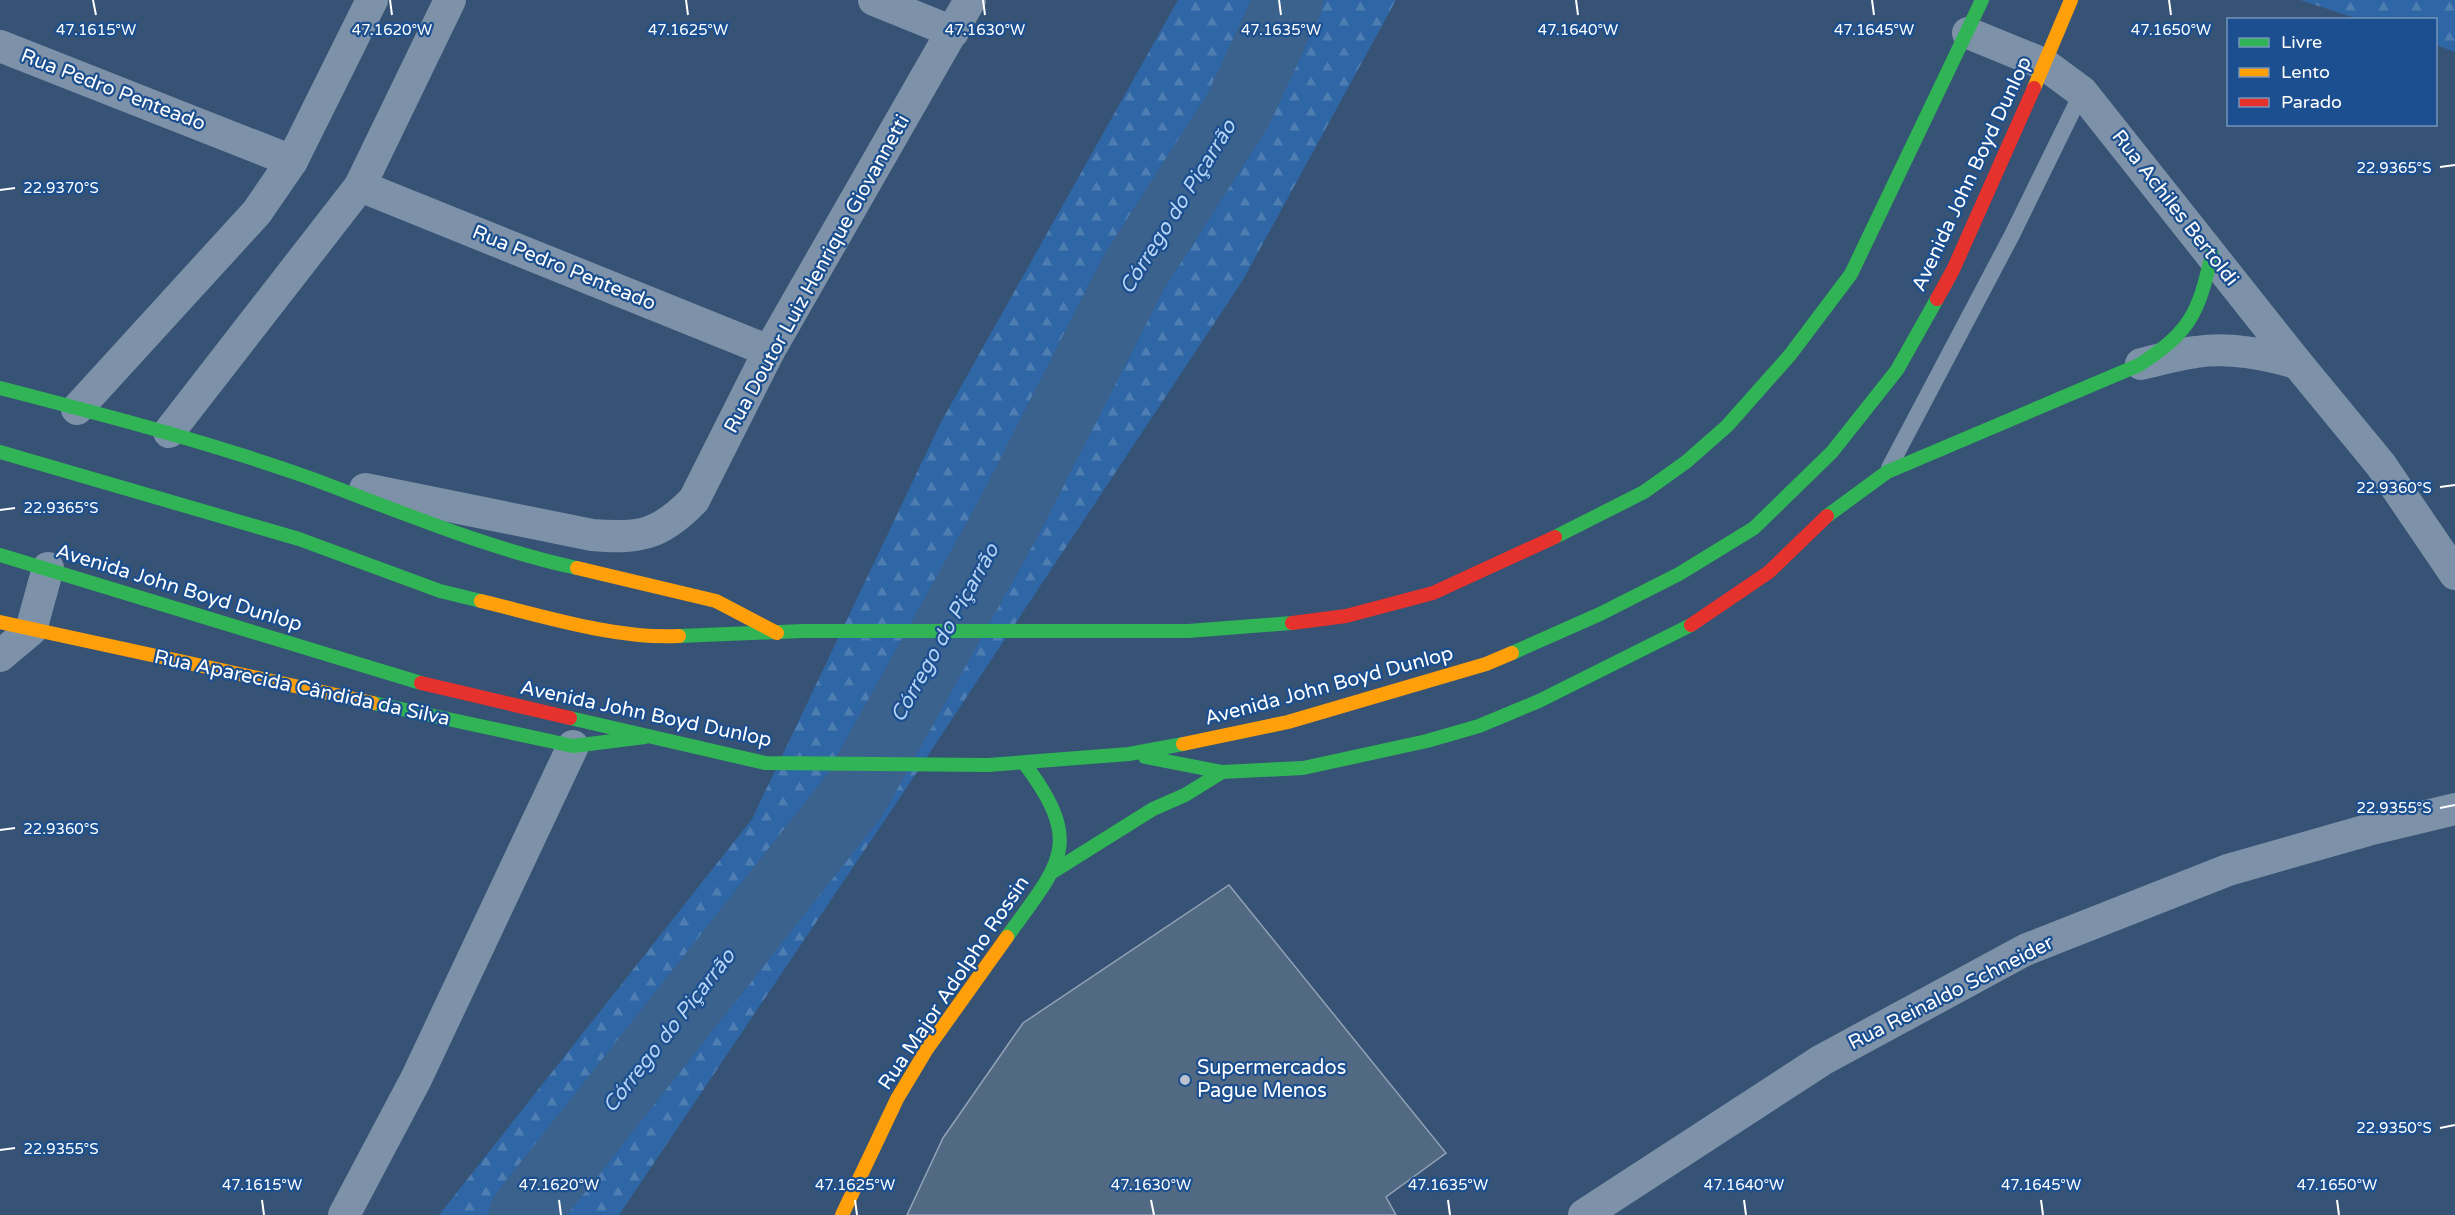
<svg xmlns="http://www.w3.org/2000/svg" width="2455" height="1215" viewBox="0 0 2455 1215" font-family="'Varela Round',sans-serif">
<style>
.forest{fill:url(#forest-firs)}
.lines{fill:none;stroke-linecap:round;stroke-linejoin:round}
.river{stroke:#3b618d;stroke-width:69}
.building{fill:#526984;stroke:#92a2b6;stroke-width:1.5}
.lane{stroke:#7d92a8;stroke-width:16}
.street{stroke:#7d92a8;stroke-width:32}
.fast{stroke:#30b455;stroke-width:14}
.slow{stroke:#ff9f0a;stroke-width:14}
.jam{stroke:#e5322d;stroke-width:14}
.ticks{fill:none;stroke:#fff;stroke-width:2}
.poi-dot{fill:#b9c2ce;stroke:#1b4f8f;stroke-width:2}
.labels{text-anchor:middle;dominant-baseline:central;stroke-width:4.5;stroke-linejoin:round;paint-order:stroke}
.street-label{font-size:20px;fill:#fff;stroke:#1b4f8f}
.poi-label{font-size:20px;fill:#fff;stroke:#1b4f8f;text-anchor:start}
.water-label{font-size:21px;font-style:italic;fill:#b5d3f5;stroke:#1b4f8f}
.ticks-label{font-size:15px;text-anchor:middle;fill:#fff;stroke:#1b4f8f;stroke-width:4.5;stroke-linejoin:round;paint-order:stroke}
</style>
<defs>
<pattern id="forest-firs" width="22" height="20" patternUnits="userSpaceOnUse" patternTransform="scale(1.5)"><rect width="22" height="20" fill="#2f66a5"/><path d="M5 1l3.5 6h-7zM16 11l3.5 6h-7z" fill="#4e7db2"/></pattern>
</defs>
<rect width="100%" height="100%" fill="#365274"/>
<g class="forest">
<path d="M 1178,0 L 1396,0 L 1243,280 L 905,790 L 619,1215 L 439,1215 L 752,819 L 941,422 Z"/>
<path d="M 2300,0 L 2455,0 L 2455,52 L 2436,45 L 2436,20 L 2358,19 Z"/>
</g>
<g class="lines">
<path class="river" d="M 523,1215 L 854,796 L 1008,519 L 1134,272 L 1238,110 L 1289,0"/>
</g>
<path class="building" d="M 1229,885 L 1446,1153 L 1386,1197 L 1396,1215 L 907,1215 L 943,1138 L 1023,1023 Z"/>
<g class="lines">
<path class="lane" d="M 1889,468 L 2012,235 L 2082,92"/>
<g class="street">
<path d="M 874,0 L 953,32"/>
<path d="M 1968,33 L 2044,64 L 2082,92 L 2297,363 L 2381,465 L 2455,574"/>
<path d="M 0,46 L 292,161"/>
<path d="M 360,186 L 769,351"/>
<path d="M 2141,364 C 2159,360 2178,354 2196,352 C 2230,347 2264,354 2297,363"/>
<path d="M 77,409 L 257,212 L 292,161 L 372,0"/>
<path d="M 169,432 L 360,186 L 450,0"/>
<path d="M 365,489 L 592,535 C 640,539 660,535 694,500 L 769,351 L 970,0"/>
<path d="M 0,656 L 31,630 L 48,568"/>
<path d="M 344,1215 L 416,1079 L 573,746"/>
<path d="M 1584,1215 L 1822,1060 L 2025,950 L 2228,870 L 2368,830 L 2455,809"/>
</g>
<g class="fast">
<path d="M 0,388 C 104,415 209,442 310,478 C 399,511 485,548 577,568"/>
<path d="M 0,452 L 299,539 L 440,591 L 481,601"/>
<path d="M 1827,516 L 1887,472 L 2139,365 C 2191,331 2198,314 2212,254"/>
<path d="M 1555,537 L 1644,492 L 1686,462 L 1727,426 L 1790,355 L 1851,274 L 1982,0"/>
<path d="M 0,555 L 421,683"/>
<path d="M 679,636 L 803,631 L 1188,631 L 1292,623"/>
<path d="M 1512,653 L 1600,614 L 1679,574 L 1754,528 L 1832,452 L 1897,370 L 1937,299"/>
<path d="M 373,703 L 573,746 L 645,737"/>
<path d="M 570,718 L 765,763 L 988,765 L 1129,754 L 1183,744"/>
<path d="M 1145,757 L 1222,772 L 1303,768 L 1427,741 L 1479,726 L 1539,701 L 1691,625"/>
<path d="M 1054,871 L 1153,809 L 1185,795 L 1222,772"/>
<path d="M 1007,937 C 1059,864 1086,845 1024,763"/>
</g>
<g class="slow">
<path d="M 2034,88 L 2071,0"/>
<path d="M 577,568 L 716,601 L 777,633"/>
<path d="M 481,601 C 543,616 615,639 679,636"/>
<path d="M 0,622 L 373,703"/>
<path d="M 1183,744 L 1288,722 L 1486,664 L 1512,653"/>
<path d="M 842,1215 L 897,1099 L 927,1049 L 1007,937"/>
</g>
<g class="jam">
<path d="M 1937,299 L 1953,270 L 2034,88"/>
<path d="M 1292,623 L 1346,616 L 1433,593 L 1555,537"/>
<path d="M 1691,625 L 1769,572 L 1827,516"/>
<path d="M 421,683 L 570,718"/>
</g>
</g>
<path class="ticks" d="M 93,0 L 96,15M 390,0 L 392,15M 686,0 L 688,15M 983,0 L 985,15M 1279,0 L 1281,15M 1576,0 L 1578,15M 1872,0 L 1874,15M 2169,0 L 2171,15M 2440,167 L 2455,165M 0,190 L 15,188M 2440,487 L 2455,485M 0,510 L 15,508M 2440,808 L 2455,805M 0,830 L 15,828M 2440,1128 L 2455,1125M 0,1150 L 15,1148M 262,1200 L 264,1215M 559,1200 L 561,1215M 855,1200 L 857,1215M 1151,1200 L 1154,1215M 1448,1200 L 1450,1215M 1744,1200 L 1746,1215M 2041,1200 L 2043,1215M 2337,1200 L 2339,1215"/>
<circle class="poi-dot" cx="1185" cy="1080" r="6"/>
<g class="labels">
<g class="street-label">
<text transform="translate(113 90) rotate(21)">Rua Pedro Penteado</text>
<text transform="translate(1972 174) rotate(-65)">Avenida John Boyd Dunlop</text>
<text transform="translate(2175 208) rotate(52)">Rua Achiles Bertoldi</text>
<text transform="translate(564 268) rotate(22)">Rua Pedro Penteado</text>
<text transform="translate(817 274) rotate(-61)">Rua Doutor Luiz Henrique Giovannetti</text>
<text transform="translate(179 588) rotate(17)">Avenida John Boyd Dunlop</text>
<text transform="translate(1329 686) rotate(-15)">Avenida John Boyd Dunlop</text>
<text transform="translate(302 688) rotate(12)">Rua Aparecida Cândida da Silva</text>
<text transform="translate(646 714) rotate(12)">Avenida John Boyd Dunlop</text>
<text transform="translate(954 983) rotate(-56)">Rua Major Adolpho Rossin</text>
<text transform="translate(1951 993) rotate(-27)">Rua Reinaldo Schneider</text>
</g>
<g class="poi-label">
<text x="1197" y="1068">Supermercados<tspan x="1197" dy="23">Pague Menos</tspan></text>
</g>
<g class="water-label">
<text transform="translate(1178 207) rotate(-58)">Córrego do Piçarrão</text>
<text transform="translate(945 633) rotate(-61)">Córrego do Piçarrão</text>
<text transform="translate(669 1031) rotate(-52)">Córrego do Piçarrão</text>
</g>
</g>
<g class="ticks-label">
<text x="96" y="35">47.1615°W</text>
<text x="392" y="35">47.1620°W</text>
<text x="688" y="35">47.1625°W</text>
<text x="985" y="35">47.1630°W</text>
<text x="1281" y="35">47.1635°W</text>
<text x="1578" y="35">47.1640°W</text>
<text x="1874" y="35">47.1645°W</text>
<text x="2171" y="35">47.1650°W</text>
<text x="2394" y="173">22.9365°S</text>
<text x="61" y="193">22.9370°S</text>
<text x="2394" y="493">22.9360°S</text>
<text x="61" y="513">22.9365°S</text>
<text x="2394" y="813">22.9355°S</text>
<text x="61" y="834">22.9360°S</text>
<text x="2394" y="1133">22.9350°S</text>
<text x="61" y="1154">22.9355°S</text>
<text x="262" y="1190">47.1615°W</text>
<text x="559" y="1190">47.1620°W</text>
<text x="855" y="1190">47.1625°W</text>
<text x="1151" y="1190">47.1630°W</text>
<text x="1448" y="1190">47.1635°W</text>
<text x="1744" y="1190">47.1640°W</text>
<text x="2041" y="1190">47.1645°W</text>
<text x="2337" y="1190">47.1650°W</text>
</g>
<rect x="2227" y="18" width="210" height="108" fill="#1b4f8f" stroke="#7695bc" stroke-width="1.5"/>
<rect x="2239" y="38" width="30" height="9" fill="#30b455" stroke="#7695bc" stroke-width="1.5"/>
<text x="2281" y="48" font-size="18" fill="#ffffff">Livre</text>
<rect x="2239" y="68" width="30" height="9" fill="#ff9f0a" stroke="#7695bc" stroke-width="1.5"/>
<text x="2281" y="78" font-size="18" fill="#ffffff">Lento</text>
<rect x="2239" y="98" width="30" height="9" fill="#e5322d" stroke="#7695bc" stroke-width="1.5"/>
<text x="2281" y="108" font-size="18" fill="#ffffff">Parado</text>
</svg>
